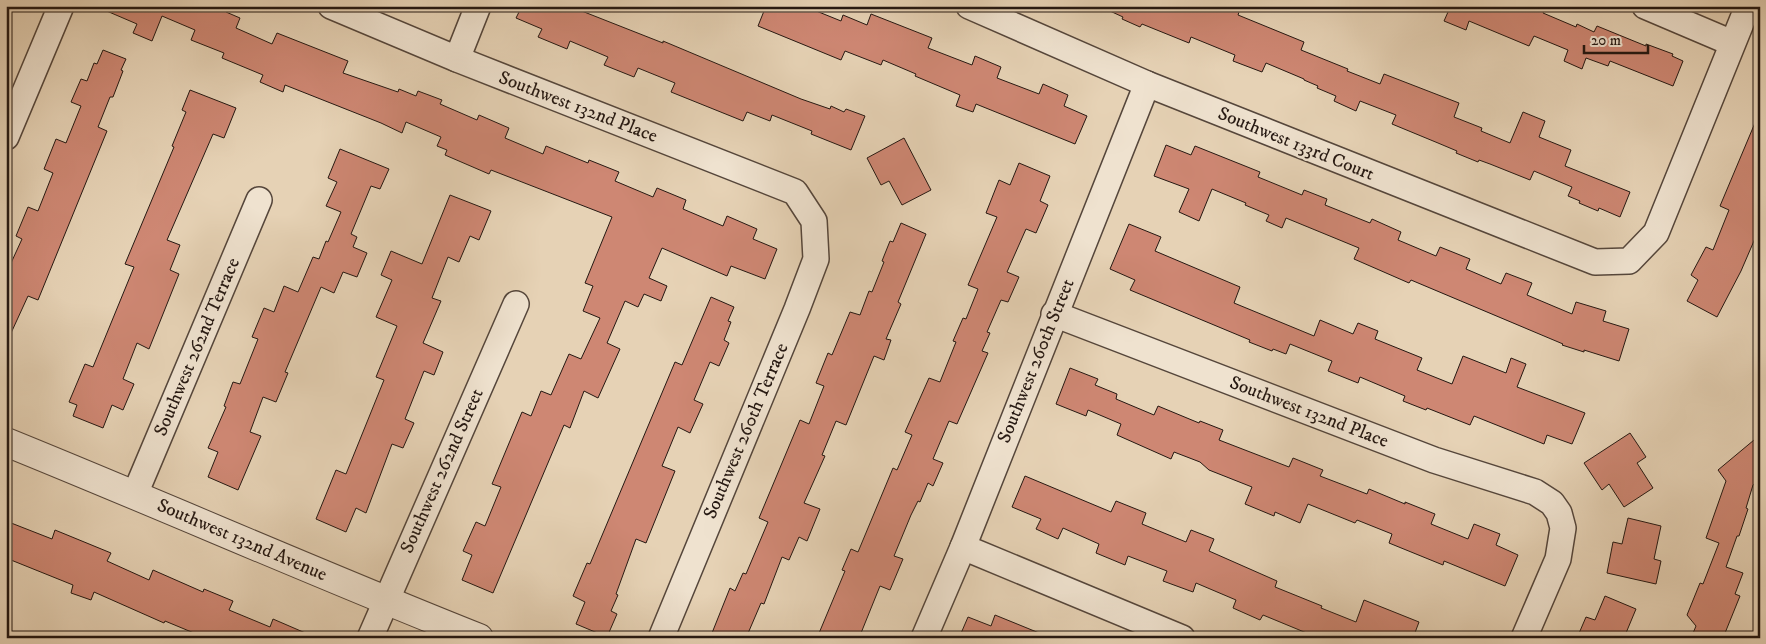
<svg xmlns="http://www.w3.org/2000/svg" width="1766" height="644" viewBox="0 0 1766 644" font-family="'IM FELL DW Pica',serif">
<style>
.building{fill:#ce8773;stroke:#251812}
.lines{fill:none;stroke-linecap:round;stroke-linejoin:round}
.minor-casing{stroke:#55463b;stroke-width:28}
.tertiary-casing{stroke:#55463b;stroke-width:30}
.minor{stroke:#efe2cf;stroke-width:25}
.tertiary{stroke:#efe2cf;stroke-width:28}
.labels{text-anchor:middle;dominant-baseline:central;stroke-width:4.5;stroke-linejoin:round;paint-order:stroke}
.street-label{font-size:19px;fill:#251812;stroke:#efe2cf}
</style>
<rect width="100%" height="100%" fill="#e6d2b5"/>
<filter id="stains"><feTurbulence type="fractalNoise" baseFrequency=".004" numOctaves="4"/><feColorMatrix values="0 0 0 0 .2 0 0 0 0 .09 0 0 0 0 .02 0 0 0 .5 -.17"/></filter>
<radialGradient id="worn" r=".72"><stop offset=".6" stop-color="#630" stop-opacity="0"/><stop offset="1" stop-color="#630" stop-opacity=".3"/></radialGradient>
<g class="building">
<path d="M 95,6 L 217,6 L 227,10 L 226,12 L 240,18 L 236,28 L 272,44 L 277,33 L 348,61 L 343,73 L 398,92 L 399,89 L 416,96 L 418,91 L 442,100 L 440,104 L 477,120 L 479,115 L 509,128 L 505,138 L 543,154 L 546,146 L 588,163 L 589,160 L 619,172 L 615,181 L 653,197 L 657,188 L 686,200 L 683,209 L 723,226 L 727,216 L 757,229 L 753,239 L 777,249 L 765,279 L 731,266 L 727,276 L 662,248 L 649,278 L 667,286 L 661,301 L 644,294 L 638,307 L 625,301 L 607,343 L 620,349 L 598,398 L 584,391 L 570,428 L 564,425 L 493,593 L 462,580 L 472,555 L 463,551 L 476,522 L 485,526 L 501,487 L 492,484 L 522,412 L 531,416 L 541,391 L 551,395 L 569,354 L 581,359 L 600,318 L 583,311 L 593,286 L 585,283 L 612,217 L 491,170 L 489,174 L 445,155 L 447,150 L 437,146 L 441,137 L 406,122 L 402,133 L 381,123 L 285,85 L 283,92 L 260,82 L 263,75 L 222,58 L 224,53 L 191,40 L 195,30 L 162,16 L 152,41 L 133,33 L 137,24 Z"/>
<path d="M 522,6 L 569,6 L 663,43 L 663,41 L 801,99 L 830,109 L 831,106 L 844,112 L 846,109 L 865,116 L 851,150 L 811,134 L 812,131 L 772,115 L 770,121 L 747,112 L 743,121 L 671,92 L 675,83 L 638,68 L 634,77 L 604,65 L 608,57 L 570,41 L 567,49 L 538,37 L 542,29 L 516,18 Z"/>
<path d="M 766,6 L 804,6 L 841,21 L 843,15 L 867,25 L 871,14 L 932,38 L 928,48 L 972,65 L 975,56 L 1001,67 L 997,78 L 1039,94 L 1043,84 L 1068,95 L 1064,106 L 1087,116 L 1075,144 L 976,104 L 973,112 L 956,106 L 960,95 L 915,76 L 916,74 L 883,60 L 881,65 L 845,51 L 841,60 L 758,26 Z"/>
<path d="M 1099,6 L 1241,6 L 1238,15 L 1304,42 L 1301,50 L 1348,69 L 1347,71 L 1380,84 L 1384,74 L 1459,103 L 1454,117 L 1482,128 L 1481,131 L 1510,143 L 1523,112 L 1545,121 L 1539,137 L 1571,150 L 1565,166 L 1630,192 L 1620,217 L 1599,208 L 1598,211 L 1579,203 L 1580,201 L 1568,196 L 1572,187 L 1534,171 L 1530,180 L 1490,164 L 1479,160 L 1478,162 L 1456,153 L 1457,151 L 1438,143 L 1392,124 L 1396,115 L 1360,101 L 1356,111 L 1334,101 L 1336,96 L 1317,88 L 1318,86 L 1304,80 L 1304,79 L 1266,63 L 1262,72 L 1233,61 L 1235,55 L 1191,37 L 1189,43 L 1142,24 L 1140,27 L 1122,19 L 1123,17 Z"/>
<path d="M 1436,6 L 1546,6 L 1543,13 L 1576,27 L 1577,24 L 1594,32 L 1597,26 L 1646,46 L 1646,44 L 1673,54 L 1672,56 L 1683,61 L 1673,86 L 1610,61 L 1608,66 L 1586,58 L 1582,69 L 1564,61 L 1568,50 L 1534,36 L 1529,46 L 1469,21 L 1466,30 L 1444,21 L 1448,12 Z"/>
<path d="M 103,50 L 126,59 L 121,70 L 123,71 L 113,97 L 110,97 L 98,127 L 107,131 L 38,300 L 28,296 L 6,344 L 6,274 L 22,239 L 16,236 L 28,207 L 38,211 L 53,173 L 44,169 L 56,139 L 66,143 L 81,106 L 71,102 L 81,79 L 87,81 L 94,63 L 97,64 Z"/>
<path d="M 190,90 L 236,108 L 224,138 L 213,134 L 167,240 L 180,245 L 170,270 L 179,274 L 149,349 L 137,343 L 123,379 L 134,384 L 123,410 L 112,405 L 103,428 L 73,416 L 77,405 L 69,402 L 85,364 L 93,367 L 134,267 L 125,264 L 174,147 L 172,146 L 186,112 L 182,110 Z"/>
<path d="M 1760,111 L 1760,227 L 1741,271 L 1717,317 L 1687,301 L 1698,280 L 1691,275 L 1706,247 L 1713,250 L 1729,210 L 1720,206 Z"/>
<path d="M 904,138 L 931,190 L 902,205 L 889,181 L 881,185 L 867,158 Z"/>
<path d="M 1166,145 L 1191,155 L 1195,146 L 1260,172 L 1258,177 L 1302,195 L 1304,190 L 1327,199 L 1325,205 L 1370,223 L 1372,219 L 1401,232 L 1398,240 L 1436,256 L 1440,247 L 1470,259 L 1466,269 L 1501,284 L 1506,273 L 1532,283 L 1527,295 L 1572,314 L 1576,302 L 1606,311 L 1603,321 L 1629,329 L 1619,361 L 1584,350 L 1584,352 L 1562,345 L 1563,344 L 1411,280 L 1409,283 L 1354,259 L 1359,248 L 1286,218 L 1282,228 L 1266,221 L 1269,215 L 1245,205 L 1246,203 L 1212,189 L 1199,221 L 1179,212 L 1189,189 L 1154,176 Z"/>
<path d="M 340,149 L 389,169 L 380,189 L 371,186 L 351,234 L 357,237 L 353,247 L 367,253 L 357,277 L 343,272 L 334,293 L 321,287 L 285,372 L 288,373 L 276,402 L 263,397 L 250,432 L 261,436 L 238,490 L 208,477 L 218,452 L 208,448 L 226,407 L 224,406 L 233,382 L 240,384 L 258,339 L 252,337 L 264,308 L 274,312 L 284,286 L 298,292 L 313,257 L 319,259 L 326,241 L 328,242 L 341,212 L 326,206 L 337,182 L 328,178 Z"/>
<path d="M 1019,163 L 1050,176 L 1040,201 L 1048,205 L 1036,233 L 1026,229 L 1007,272 L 1019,277 L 1008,302 L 1001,300 L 987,332 L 990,333 L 982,351 L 988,353 L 957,424 L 949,421 L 933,459 L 943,463 L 933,486 L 928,483 L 920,502 L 918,501 L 911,515 L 894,556 L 903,559 L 890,590 L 880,586 L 859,638 L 817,638 L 845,571 L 842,570 L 851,549 L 858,552 L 893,468 L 897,470 L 912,435 L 905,432 L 929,378 L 940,382 L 956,342 L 953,341 L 963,318 L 966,319 L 978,289 L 968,285 L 997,217 L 986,213 L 999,180 L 1010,185 Z"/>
<path d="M 450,195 L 491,211 L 479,240 L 470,236 L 459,262 L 448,257 L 432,298 L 441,301 L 423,343 L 443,352 L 434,375 L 424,371 L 405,419 L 414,423 L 403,448 L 392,444 L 366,513 L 356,508 L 346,532 L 316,519 L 336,470 L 346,474 L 384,380 L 376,377 L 397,326 L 376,317 L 392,280 L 381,275 L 391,251 L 422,264 Z"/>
<path d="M 901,223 L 926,234 L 898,302 L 901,304 L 886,339 L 891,340 L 884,360 L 874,356 L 846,425 L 836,421 L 822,455 L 825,456 L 804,503 L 820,509 L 807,541 L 799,537 L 789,560 L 782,557 L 764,604 L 761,603 L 746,638 L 710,638 L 730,588 L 735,591 L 743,573 L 746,574 L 768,522 L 759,518 L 800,420 L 809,424 L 824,386 L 816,383 L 828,353 L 832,355 L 850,312 L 860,315 L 869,291 L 872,292 L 884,262 L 882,261 L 890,241 L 893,242 Z"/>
<path d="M 1129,224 L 1161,237 L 1155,251 L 1240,287 L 1234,303 L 1314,336 L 1320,320 L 1353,334 L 1358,323 L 1378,331 L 1375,339 L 1422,358 L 1417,370 L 1452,384 L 1463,356 L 1506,373 L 1511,358 L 1526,364 L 1517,387 L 1585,413 L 1572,444 L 1547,435 L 1544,444 L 1474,416 L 1470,425 L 1427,408 L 1426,410 L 1403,401 L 1405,396 L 1360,377 L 1358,383 L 1328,371 L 1332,361 L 1290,344 L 1286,354 L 1273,349 L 1272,351 L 1249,342 L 1250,340 L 1130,290 L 1135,280 L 1110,269 Z"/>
<path d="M 711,297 L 734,307 L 728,321 L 731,322 L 724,340 L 729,343 L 719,366 L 710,362 L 694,400 L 703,404 L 690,433 L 678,427 L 662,466 L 675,471 L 646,543 L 636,539 L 616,594 L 618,595 L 611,611 L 617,614 L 607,637 L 576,624 L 585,602 L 573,596 L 587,563 L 590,564 L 675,362 L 682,365 Z"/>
<path d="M 1070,368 L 1098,379 L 1095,385 L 1117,394 L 1116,399 L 1154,415 L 1158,406 L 1199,423 L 1200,421 L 1223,430 L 1219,440 L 1289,467 L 1293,458 L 1323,470 L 1320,476 L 1367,494 L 1369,489 L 1405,504 L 1405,502 L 1435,514 L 1431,524 L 1468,539 L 1474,524 L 1500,534 L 1496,545 L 1518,555 L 1505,586 L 1444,561 L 1443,565 L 1389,543 L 1392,534 L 1357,520 L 1355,523 L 1308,504 L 1300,523 L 1275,512 L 1274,516 L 1245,504 L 1252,487 L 1209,470 L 1200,462 L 1174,452 L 1171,459 L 1117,435 L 1121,424 L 1088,410 L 1086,416 L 1056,404 Z"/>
<path d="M 1630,433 L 1646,457 L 1637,463 L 1653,488 L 1624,507 L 1609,484 L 1602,490 L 1584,463 Z"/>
<path d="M 1760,435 L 1760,480 L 1753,485 L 1746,508 L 1748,509 L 1739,536 L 1737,536 L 1726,567 L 1743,573 L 1735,594 L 1740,596 L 1723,638 L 1691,638 L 1696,626 L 1687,615 L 1700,583 L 1703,584 L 1719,543 L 1706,538 L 1726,481 L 1718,470 Z"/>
<path d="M 1025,476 L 1111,512 L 1116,501 L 1146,513 L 1142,524 L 1186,542 L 1191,530 L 1214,539 L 1209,551 L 1277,581 L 1275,587 L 1322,606 L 1321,608 L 1356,622 L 1364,600 L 1419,622 L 1413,638 L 1307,638 L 1309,634 L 1263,615 L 1260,620 L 1233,608 L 1236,600 L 1196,583 L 1193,592 L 1163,581 L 1167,571 L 1128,556 L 1125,565 L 1096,553 L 1099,544 L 1063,528 L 1058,539 L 1036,529 L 1041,519 L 1012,507 Z"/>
<path d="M 1628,518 L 1661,526 L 1654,559 L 1661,561 L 1656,584 L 1607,573 L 1613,542 L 1622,544 Z"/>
<path d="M 6,521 L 52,539 L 55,530 L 111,553 L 107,561 L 149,580 L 153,570 L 203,592 L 204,589 L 233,601 L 229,610 L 270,627 L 273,619 L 317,638 L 206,638 L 165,621 L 164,623 L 94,592 L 91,600 L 71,593 L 73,585 L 6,558 Z"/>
<path d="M 1605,596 L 1636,609 L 1626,633 L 1636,638 L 1577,638 L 1586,617 L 1595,620 Z"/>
<path d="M 995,615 L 1049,637 L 1049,638 L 959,638 L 968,617 L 991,626 Z"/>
</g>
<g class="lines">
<g class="minor-casing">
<g id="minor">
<path d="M 331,6 L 457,59 L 795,192 L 814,221 L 816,259 L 797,309 L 661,638"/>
<path d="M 969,6 L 1147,84 L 1595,262 L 1629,261 L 1656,233 L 1748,6"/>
<path d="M 1645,6 L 1732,43"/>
<path d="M 457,59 L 478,6"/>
<path d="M 6,137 L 61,6"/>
<path d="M 1054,314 L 1434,460 L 1535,492 L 1552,503 L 1559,513 L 1563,528 L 1558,559 L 1524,638"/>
<path d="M 135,494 L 259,200"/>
<path d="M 963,547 L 1182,638"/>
<path d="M 370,638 L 516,304"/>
<path d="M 924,638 L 963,547 L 1147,84"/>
</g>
</g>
<g class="tertiary-casing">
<path id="tertiary" d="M 6,442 C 164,506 320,575 479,638"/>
</g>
<use href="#minor" class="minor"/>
<use href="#tertiary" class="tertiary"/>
</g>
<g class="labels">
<g class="street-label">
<text transform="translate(578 107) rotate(21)">Southwest 132nd Place</text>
<text transform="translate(1296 144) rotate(22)">Southwest 133rd Court</text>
<text transform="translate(197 347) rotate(-67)">Southwest 262nd Terrace</text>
<text transform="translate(1036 361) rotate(-68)">Southwest 260th Street</text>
<text transform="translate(1309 412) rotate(21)">Southwest 132nd Place</text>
<text transform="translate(746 431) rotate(-67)">Southwest 260th Terrace</text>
<text transform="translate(442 471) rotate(-66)">Southwest 262nd Street</text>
<text transform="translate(242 540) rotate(23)">Southwest 132nd Avenue</text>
</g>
</g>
<rect width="1766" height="644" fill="none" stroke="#e6d2b5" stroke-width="25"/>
<rect x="8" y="8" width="1751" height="629" fill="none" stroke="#251812" stroke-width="2.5"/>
<rect x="12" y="12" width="1741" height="619" fill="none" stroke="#251812"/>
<path d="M1584 45v8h64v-8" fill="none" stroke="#251812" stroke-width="2.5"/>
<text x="1591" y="45" font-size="15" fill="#251812" stroke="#efe2cf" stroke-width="4" paint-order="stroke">20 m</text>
<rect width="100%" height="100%" filter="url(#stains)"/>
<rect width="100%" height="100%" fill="url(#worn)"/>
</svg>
